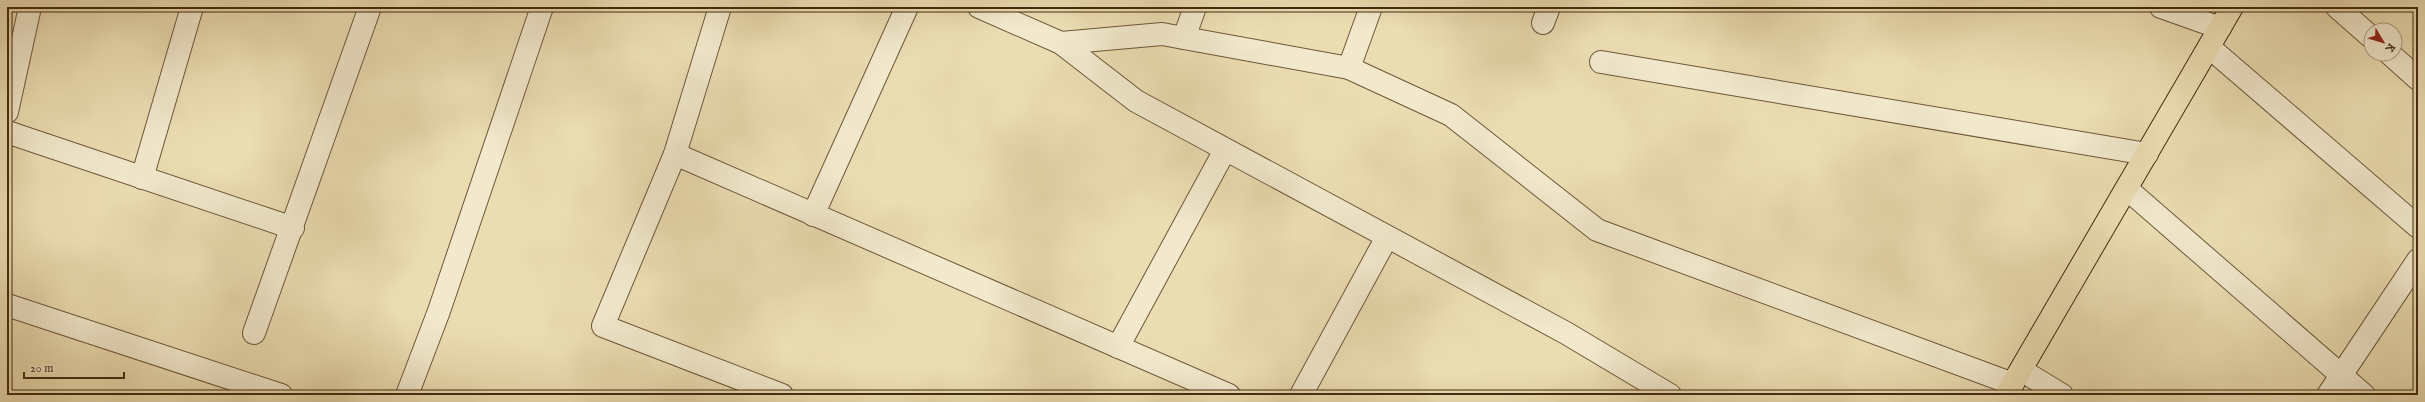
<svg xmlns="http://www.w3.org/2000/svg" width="2425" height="402" viewBox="0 0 2425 402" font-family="'IM FELL English',serif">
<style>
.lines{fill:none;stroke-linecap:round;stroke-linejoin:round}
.minor-casing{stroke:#6d5738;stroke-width:24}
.major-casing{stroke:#432a0f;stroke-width:24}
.minor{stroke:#f2e9cd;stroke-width:22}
.major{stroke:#ebddb2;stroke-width:22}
</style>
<rect width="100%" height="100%" fill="#ebddb2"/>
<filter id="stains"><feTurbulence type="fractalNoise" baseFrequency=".005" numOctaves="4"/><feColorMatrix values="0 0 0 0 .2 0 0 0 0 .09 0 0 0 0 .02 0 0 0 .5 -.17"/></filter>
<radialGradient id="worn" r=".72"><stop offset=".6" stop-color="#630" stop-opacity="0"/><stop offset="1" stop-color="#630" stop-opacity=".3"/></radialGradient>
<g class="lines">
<g class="minor-casing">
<g id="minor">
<path d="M 720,7 L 675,154 L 603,326 L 782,395"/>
<path d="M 979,7 L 1061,43 L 1136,101 L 1566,333 L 1670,395"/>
<path d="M 2161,7 L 2220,28"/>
<path d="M 2337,7 L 2371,37"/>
<path d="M 1543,23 L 1549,7"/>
<path d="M 1184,38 L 1195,7"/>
<path d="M 1061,43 L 1162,34 L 1349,68 L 1451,115 L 1597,230 L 2013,384"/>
<path d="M 2209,47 L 2418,227"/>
<path d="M 2390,54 L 2418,79"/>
<path d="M 1601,62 L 2147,154"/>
<path d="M 1349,68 L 1371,7"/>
<path d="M 7,112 L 30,7"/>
<path d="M 7,132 L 293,228"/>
<path d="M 675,154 L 1229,395"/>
<path d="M 142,178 L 192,7"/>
<path d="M 2127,189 L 2364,395"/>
<path d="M 813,215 L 907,7"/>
<path d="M 7,305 L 281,395"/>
<path d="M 254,333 L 370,7"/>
<path d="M 1118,347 L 1225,150"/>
<path d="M 2021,370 L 2062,395"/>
<path d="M 407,395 L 439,311 L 542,7"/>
<path d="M 1301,395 L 1387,237"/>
<path d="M 2328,395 L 2418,260"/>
</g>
</g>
<g class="major-casing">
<path id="major" d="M 2006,395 L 2232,7"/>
</g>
<use href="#minor" class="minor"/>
<use href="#major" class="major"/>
</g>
<rect width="2425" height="402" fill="none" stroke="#ebddb2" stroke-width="24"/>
<rect x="8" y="8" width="2409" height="386" fill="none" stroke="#432a0f" stroke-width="2"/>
<rect x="12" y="12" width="2401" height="378" fill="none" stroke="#432a0f"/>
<g transform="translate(2383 42) rotate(128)"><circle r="19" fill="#f2e9cd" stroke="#ac9d81"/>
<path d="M0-3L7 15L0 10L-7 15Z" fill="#8f2418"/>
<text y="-6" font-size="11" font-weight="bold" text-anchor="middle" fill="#432a0f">K</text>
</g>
<path d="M24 372v6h100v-6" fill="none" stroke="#432a0f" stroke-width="2"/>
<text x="30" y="372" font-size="12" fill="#432a0f" stroke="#f2e9cd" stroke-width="3" paint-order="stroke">20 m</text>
<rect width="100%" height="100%" filter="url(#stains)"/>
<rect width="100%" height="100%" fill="url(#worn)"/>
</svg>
